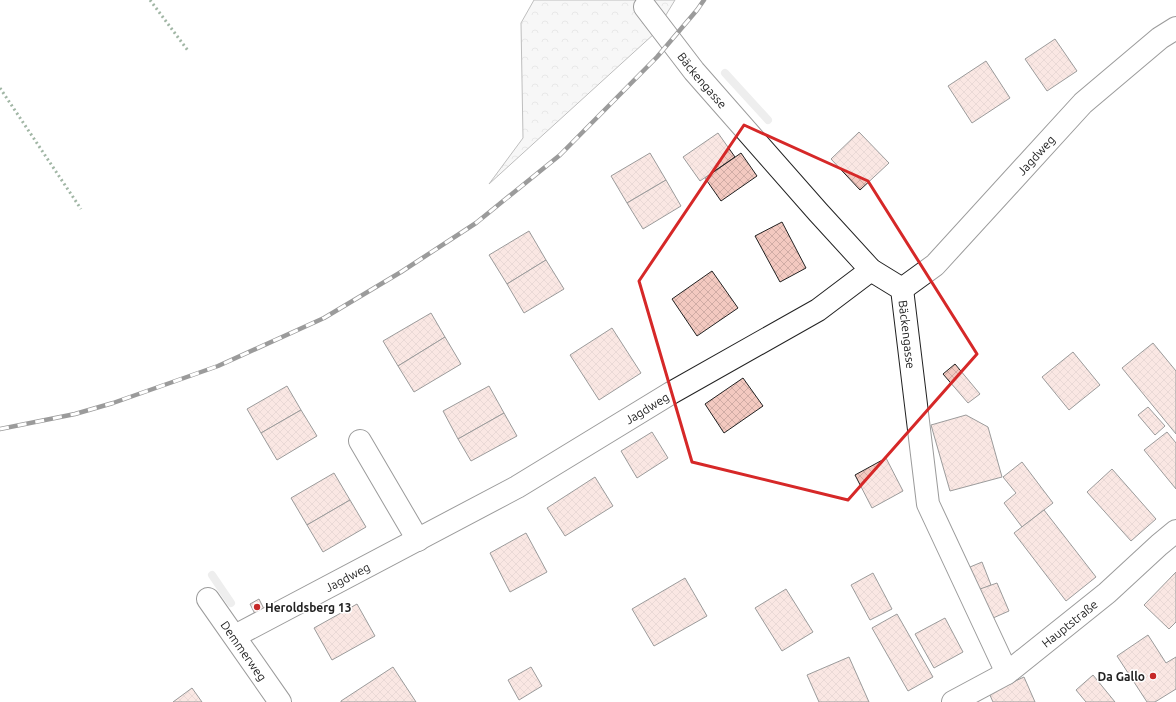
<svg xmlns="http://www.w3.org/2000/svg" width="1176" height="702" viewBox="0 0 1176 702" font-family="Ubuntu,sans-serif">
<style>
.forest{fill:url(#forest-crowns);stroke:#6f6f6f}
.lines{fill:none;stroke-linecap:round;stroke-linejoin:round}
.stream{stroke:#d9d9d9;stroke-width:8}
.building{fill:url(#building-cross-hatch);stroke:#222}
.street-casing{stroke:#222;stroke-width:24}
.secondary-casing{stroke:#222;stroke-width:24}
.street{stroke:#fff;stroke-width:22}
.secondary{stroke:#fff;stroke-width:22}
.rail-casing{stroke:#222;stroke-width:4.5}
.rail{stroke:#fff;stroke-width:3;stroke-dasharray:9;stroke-linecap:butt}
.hedge{stroke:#2f5e38;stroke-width:3;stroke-dasharray:2 3;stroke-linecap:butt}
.marked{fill:none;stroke:#d62828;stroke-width:3;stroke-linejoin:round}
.poi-dot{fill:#c62828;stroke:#fff;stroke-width:1.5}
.labels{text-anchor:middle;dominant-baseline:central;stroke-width:3;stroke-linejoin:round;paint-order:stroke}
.street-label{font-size:12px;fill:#222;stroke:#fff}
.poi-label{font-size:12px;font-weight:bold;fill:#222;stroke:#fff;text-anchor:start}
</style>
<defs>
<pattern id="forest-crowns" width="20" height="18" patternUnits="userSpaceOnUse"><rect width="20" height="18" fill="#eee"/><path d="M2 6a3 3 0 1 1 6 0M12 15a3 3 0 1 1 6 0" fill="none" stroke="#ccc"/></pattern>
<pattern id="building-cross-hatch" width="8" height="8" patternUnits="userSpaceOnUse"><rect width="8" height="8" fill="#f3c9c0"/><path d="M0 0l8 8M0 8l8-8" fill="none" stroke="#d0aca5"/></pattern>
</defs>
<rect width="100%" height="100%" fill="#fff"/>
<path class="forest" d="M 534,0 L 675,0 L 655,33 L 489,184 L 523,138 L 521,23 Z"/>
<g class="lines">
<g class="stream">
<path d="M 725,73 L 768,120"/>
<path d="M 212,575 L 231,603"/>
</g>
</g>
<g class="building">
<path d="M 1055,39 L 1077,71 L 1047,91 L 1025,59 Z"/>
<path d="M 986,61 L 1010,98 L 972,123 L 948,86 Z"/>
<path d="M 859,132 L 889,163 L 860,190 L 831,159 Z"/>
<path d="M 718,133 L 735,157 L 700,181 L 683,157 Z"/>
<path d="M 650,153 L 666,180 L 627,203 L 611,176 Z"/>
<path d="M 741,153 L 757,176 L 721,201 L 705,178 Z"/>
<path d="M 666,180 L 681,206 L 643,229 L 627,203 Z"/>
<path d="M 782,222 L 806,268 L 780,282 L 755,236 Z"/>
<path d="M 529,231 L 546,260 L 507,284 L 489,255 Z"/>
<path d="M 546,260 L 564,289 L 524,313 L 507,284 Z"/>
<path d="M 712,271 L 738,308 L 697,336 L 672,299 Z"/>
<path d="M 431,313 L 445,337 L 398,366 L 383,341 Z"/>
<path d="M 612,328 L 641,373 L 599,400 L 570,355 Z"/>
<path d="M 445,337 L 461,364 L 414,392 L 398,366 Z"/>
<path d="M 1153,343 L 1176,371 L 1176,434 L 1122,368 Z"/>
<path d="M 1073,352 L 1100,385 L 1069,410 L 1042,377 Z"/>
<path d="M 955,364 L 980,394 L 968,403 L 943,374 Z"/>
<path d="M 743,378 L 763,406 L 724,433 L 705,404 Z"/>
<path d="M 287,386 L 301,410 L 261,433 L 247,409 Z"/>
<path d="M 489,386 L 504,413 L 458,439 L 443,411 Z"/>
<path d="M 1148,407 L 1165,426 L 1155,435 L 1138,415 Z"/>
<path d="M 301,410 L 317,436 L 277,460 L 261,433 Z"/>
<path d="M 504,413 L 517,436 L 471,461 L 458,439 Z"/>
<path d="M 966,415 L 988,427 L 1002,477 L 950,491 L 931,425 Z"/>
<path d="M 652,432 L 668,458 L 637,478 L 621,451 Z"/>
<path d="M 1167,432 L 1176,443 L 1176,489 L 1144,450 Z"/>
<path d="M 886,458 L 903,491 L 872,508 L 855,475 Z"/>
<path d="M 1022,462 L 1053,503 L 1022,527 L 1004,503 L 1016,493 L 1003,477 Z"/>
<path d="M 1112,469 L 1156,519 L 1131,541 L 1087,492 Z"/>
<path d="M 334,473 L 350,500 L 307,525 L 291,498 Z"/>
<path d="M 595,477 L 613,506 L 565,536 L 547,508 Z"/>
<path d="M 350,500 L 366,527 L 323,552 L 307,525 Z"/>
<path d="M 1044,510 L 1096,577 L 1066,601 L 1014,533 Z"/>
<path d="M 526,533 L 547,572 L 510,592 L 490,553 Z"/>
<path d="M 982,562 L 991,585 L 980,590 L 970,567 Z"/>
<path d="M 1176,572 L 1176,622 L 1169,629 L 1144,605 Z"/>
<path d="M 873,573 L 892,609 L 870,620 L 851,585 Z"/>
<path d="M 685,578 L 707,616 L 654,646 L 632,609 Z"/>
<path d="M 997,583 L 1009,611 L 993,618 L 980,589 Z"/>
<path d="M 786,589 L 813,632 L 782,651 L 755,608 Z"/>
<path d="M 259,599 L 264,609 L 255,614 L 250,604 Z"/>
<path d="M 357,604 L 375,636 L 332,660 L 314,628 Z"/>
<path d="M 897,614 L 933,677 L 908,691 L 872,628 Z"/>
<path d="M 945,618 L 963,652 L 934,668 L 915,634 Z"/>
<path d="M 1148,635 L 1166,663 L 1176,657 L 1176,689 L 1155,702 L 1147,702 L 1117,656 Z"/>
<path d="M 849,657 L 869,702 L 819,702 L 807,675 Z"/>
<path d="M 393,667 L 416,702 L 341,702 L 341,701 Z"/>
<path d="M 531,667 L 542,686 L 519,700 L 508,680 Z"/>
<path d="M 1093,675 L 1115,702 L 1086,702 L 1076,690 Z"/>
<path d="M 1024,677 L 1035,702 L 993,702 L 989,693 Z"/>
<path d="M 192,688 L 202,702 L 173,702 Z"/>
</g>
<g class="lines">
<g class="street-casing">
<g id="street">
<path id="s1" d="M 645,7 L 694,71 L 818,212 L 871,270 L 902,289 L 928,504 L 1007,673"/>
<path id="s2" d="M 902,289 L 935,265 L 1083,103 L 1160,38 L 1176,28"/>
<path d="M 360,441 L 418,540"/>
<path id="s3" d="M 208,599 L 280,702"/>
<path id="s4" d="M 235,636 L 517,487 L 671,393 L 818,310 L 871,270"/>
</g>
</g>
<g class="secondary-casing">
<g id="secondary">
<path id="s5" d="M 953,702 L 1007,673 L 1107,593 L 1159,545 L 1176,531"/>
</g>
</g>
<use href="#street" class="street"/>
<use href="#secondary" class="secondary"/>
<g class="rail-casing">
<path id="rail" d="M 0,429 L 75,414 L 113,403 L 218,366 L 324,318 L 401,272 L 476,223 L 560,155 L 657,57 L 697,10 L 704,0"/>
</g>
<use href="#rail" class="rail"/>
<g class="hedge">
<path d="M 150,0 L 189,52"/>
<path d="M 0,88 L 81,209"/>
</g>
</g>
<path d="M0 0H1176V702H0ZM 744,125 L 868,181 L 977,354 L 848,500 L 692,462 L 639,281 Z" fill="#fff" fill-opacity=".55" fill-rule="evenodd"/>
<path class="marked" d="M 744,125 L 868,181 L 977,354 L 848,500 L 692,462 L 639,281 Z"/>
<g class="poi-dot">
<circle cx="257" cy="607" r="4"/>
<circle cx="1153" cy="676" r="4"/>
</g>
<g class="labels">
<g class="street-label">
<text stroke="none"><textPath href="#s1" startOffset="93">Bäckengasse</textPath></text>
<text stroke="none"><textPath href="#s2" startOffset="190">Jagdweg</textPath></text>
<text stroke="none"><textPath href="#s1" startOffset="429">Bäckengasse</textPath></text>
<text stroke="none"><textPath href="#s4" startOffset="471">Jagdweg</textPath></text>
<text stroke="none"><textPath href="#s4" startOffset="127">Jagdweg</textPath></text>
<text stroke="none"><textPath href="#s5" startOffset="141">Hauptstraße</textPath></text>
<text stroke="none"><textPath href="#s3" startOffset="63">Demmerweg</textPath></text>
</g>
<g class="poi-label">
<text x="265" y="607">Heroldsberg 13</text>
<text x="1145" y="676" text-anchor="end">Da Gallo</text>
</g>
</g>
</svg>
